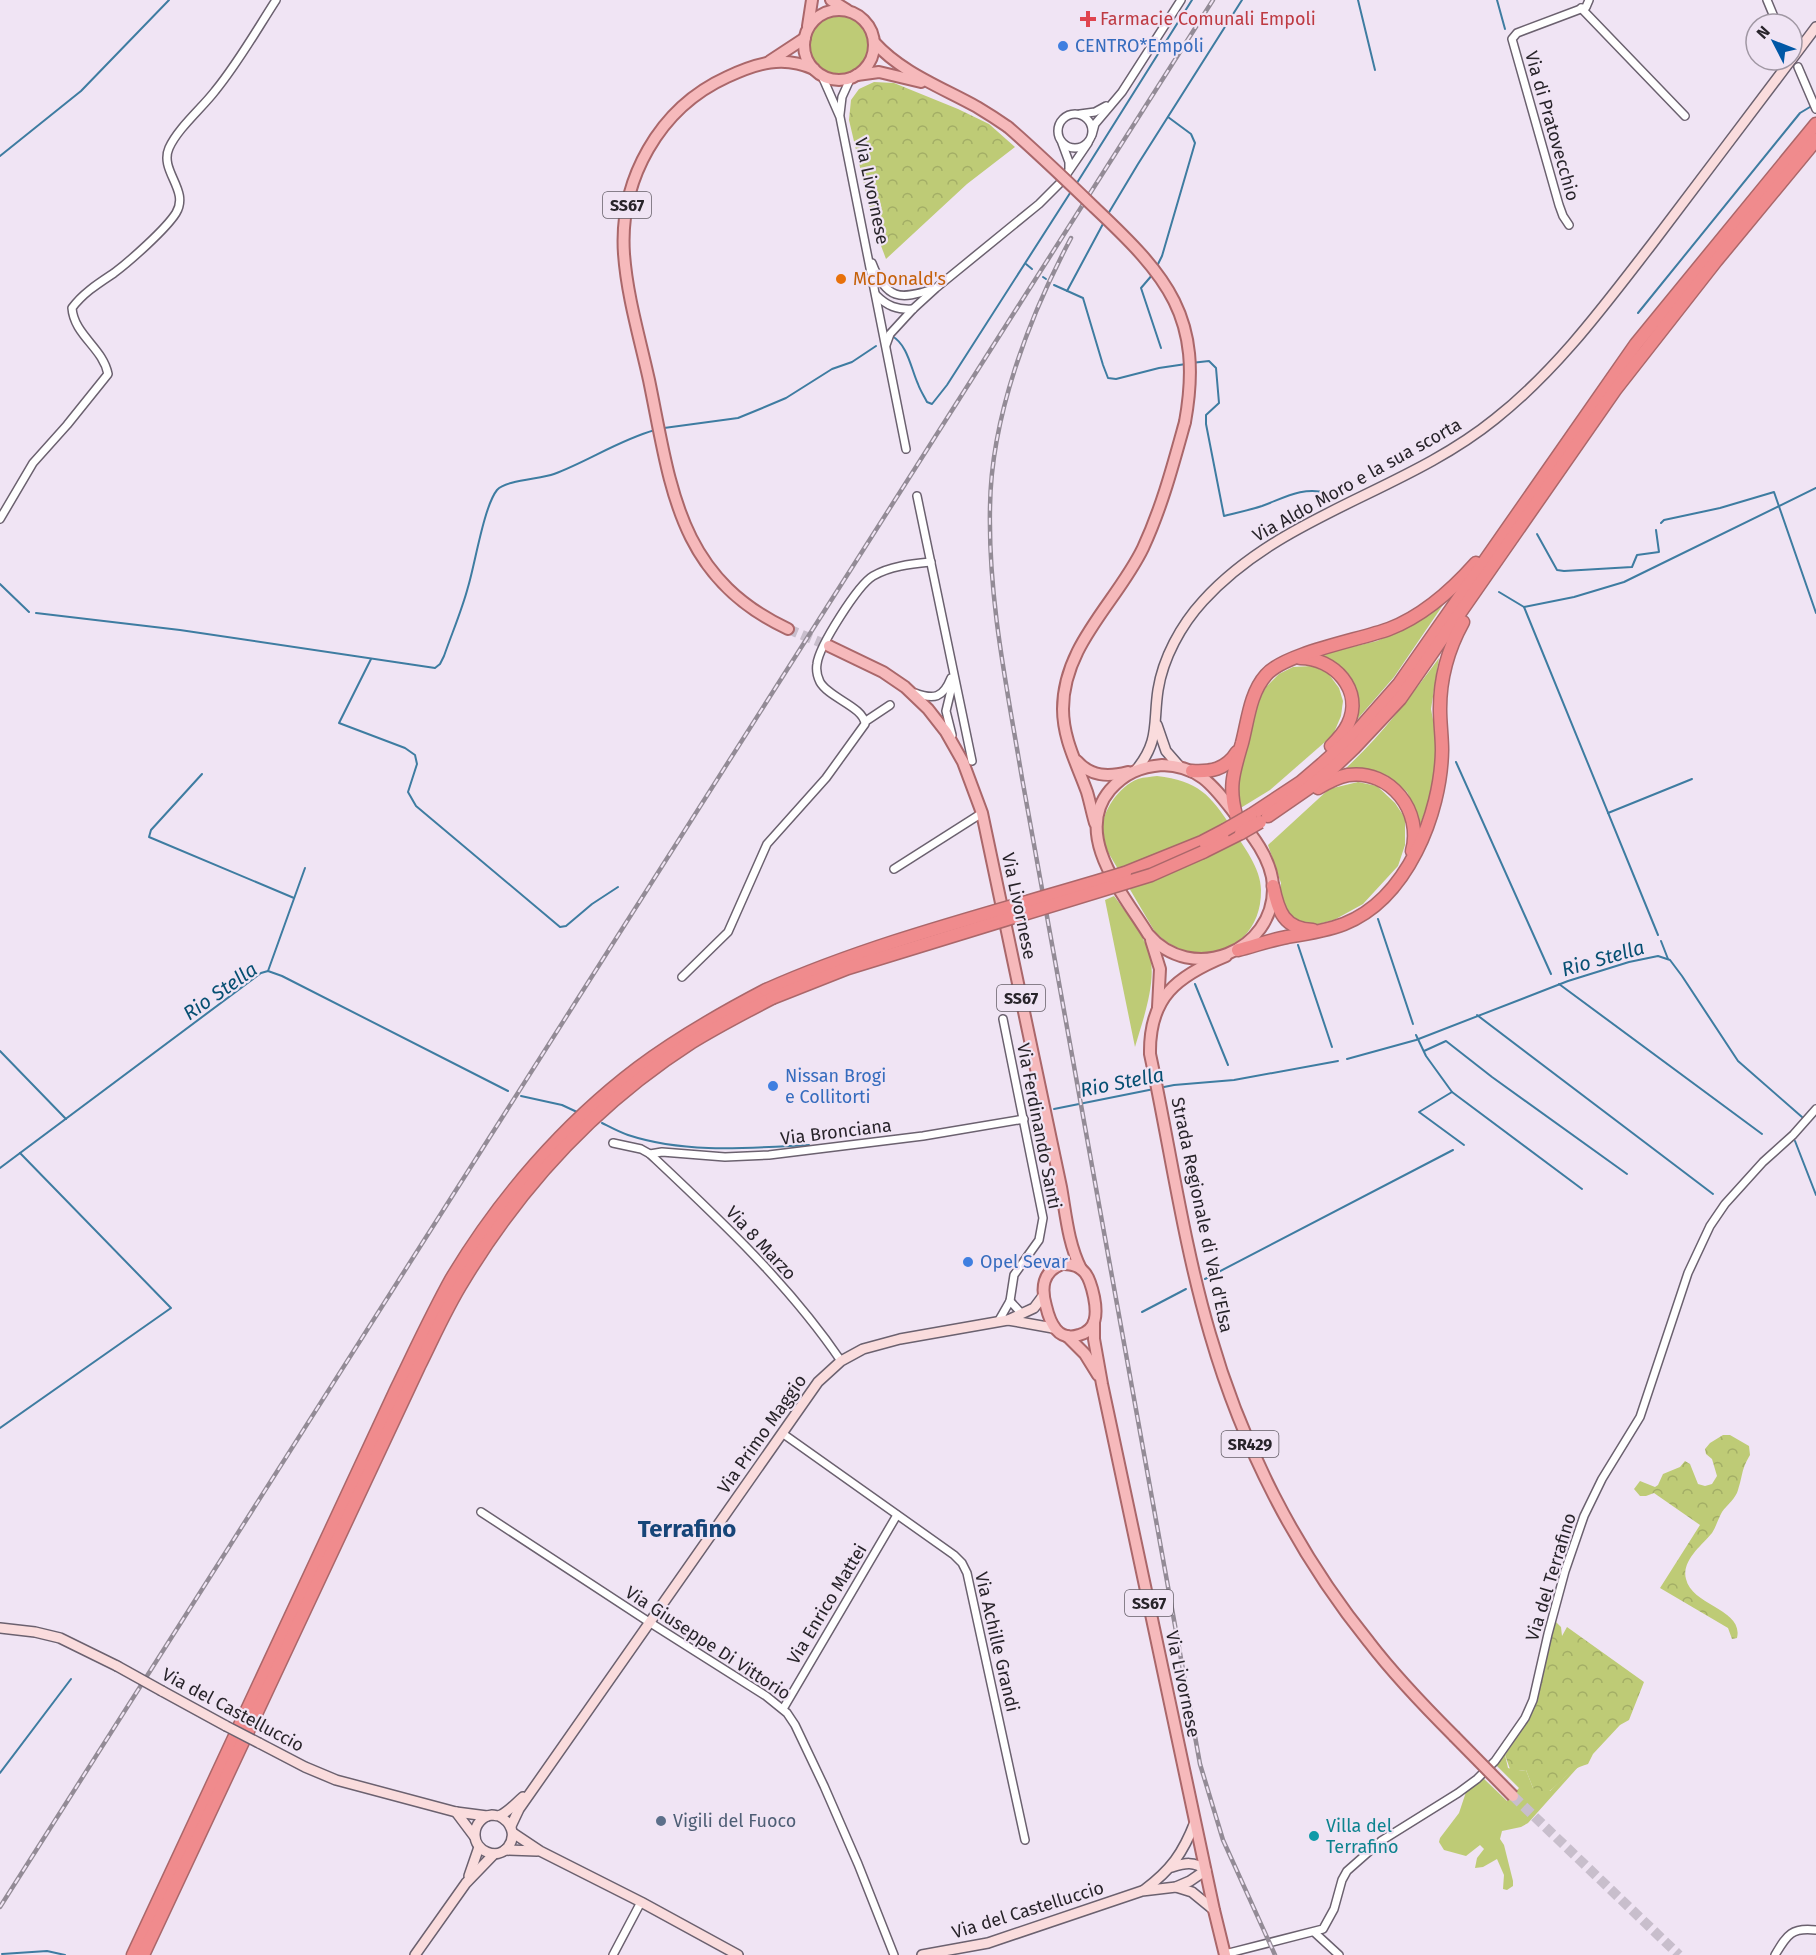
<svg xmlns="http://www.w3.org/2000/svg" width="1816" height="1955" viewBox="0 0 1816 1955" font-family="'Fira Sans',sans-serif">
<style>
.green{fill:#becb76}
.forest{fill:url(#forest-crowns)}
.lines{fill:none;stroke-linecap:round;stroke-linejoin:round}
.stream{stroke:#3e7ca1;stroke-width:2}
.primary-tunnel{stroke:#c8becc;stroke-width:10;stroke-dasharray:10 5;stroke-linecap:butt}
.street-casing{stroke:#6b616f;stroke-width:10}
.secondary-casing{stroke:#6b616f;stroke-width:12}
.primary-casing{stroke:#aa676a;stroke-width:14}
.highway-casing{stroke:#aa676a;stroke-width:15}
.street{stroke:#fff;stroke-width:7}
.secondary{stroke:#fadcdd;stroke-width:9}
.primary{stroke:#f6b9bb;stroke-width:10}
.highway{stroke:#f08b8d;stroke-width:12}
.rail-casing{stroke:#938b96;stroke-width:4.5}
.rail{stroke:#f0e4f4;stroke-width:2;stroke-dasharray:7;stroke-linecap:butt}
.secondary-bridge-casing{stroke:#6b616f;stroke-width:12;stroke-linecap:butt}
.primary-bridge-casing{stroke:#aa676a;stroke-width:14;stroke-linecap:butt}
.highway-bridge-casing{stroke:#aa676a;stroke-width:15;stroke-linecap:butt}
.secondary-bridge{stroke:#fadcdd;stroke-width:9}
.primary-bridge{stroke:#f6b9bb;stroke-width:10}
.highway-bridge{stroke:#f08b8d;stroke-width:12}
.health-dot{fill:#e0444e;stroke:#f0e4f4;stroke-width:2}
.shop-dot{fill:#3f7fe0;stroke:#f0e4f4;stroke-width:2}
.food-dot{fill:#e8710a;stroke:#f0e4f4;stroke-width:2}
.service-dot{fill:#5c6f8a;stroke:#f0e4f4;stroke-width:2}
.culture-dot{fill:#0f9aa8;stroke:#f0e4f4;stroke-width:2}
.labels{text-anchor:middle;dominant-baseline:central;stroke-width:4.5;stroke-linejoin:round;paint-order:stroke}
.shield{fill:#f0e4f4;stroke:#645e67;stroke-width:1.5}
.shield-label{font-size:16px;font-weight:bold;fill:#28242a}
.health-label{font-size:18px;fill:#be3a42;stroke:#f0e4f4;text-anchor:start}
.shop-label{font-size:18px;fill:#366cbe;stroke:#f0e4f4;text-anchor:start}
.street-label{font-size:18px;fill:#28242a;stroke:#f0e4f4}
.food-label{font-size:18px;fill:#c56008;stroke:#f0e4f4;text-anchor:start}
.service-label{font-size:18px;fill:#4e5e75;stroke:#f0e4f4;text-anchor:start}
.culture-label{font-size:18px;fill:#0d838f;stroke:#f0e4f4;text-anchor:start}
.water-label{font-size:20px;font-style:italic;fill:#064f72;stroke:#f0e4f4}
.district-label{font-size:24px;font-weight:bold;fill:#164578;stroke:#f0e4f4}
</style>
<defs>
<pattern id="forest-crowns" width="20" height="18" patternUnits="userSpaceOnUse" patternTransform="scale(1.5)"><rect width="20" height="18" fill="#becb76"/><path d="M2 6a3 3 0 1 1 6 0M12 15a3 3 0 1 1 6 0" fill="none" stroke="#a3ae66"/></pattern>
</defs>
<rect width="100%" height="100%" fill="#f0e4f4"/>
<g class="green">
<circle cx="839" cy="45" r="29"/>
<path d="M 1445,602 L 1394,677 L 1354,723 C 1363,688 1353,667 1318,655 L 1377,641 L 1418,622 Z"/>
<path d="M 1439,658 L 1431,709 L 1437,742 L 1433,790 L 1418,830 L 1416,811 L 1407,792 L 1388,776 L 1369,769 L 1345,769 C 1381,736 1410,697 1439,658 Z"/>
<path d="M 1312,666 L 1328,673 L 1339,688 L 1343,701 L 1341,716 L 1333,735 L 1270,790 L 1239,809 L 1234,793 L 1254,710 L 1266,687 L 1279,674 L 1293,667 Z"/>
<path d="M 1157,776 C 1198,781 1210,794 1232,828 C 1243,846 1261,868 1261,890 C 1262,951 1196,974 1155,932 L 1105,847 C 1104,842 1102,837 1102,833 C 1101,812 1119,786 1138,779 C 1144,777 1151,777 1157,776 Z"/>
<path d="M 1358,782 L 1377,786 L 1395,803 L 1405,818 L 1405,845 L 1398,866 L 1363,904 L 1334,920 L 1310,926 L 1291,919 L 1280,899 L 1281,883 L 1268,845 L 1329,789 Z"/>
<path d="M 1114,896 C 1126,912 1139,929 1147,947 C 1160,975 1143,1019 1135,1047 L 1105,900 Z"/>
<path d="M 1506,1751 L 1505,1755 L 1508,1768 L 1519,1771 L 1526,1770 L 1533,1788 L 1550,1791 L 1575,1767 L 1579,1766 L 1528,1823 L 1521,1827 L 1502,1831 L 1500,1839 L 1504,1845 L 1513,1881 L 1513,1886 L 1507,1890 L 1503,1889 L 1504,1875 L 1497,1859 L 1483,1867 L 1475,1868 L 1477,1858 L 1484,1849 L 1480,1845 L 1466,1856 L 1444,1850 L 1439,1842 L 1440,1838 L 1459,1813 L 1466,1792 L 1482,1777 L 1507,1801 L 1519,1788 L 1496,1765 Z"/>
</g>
<g class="forest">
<path d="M 874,82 L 894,83 L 958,109 L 989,124 L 1015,147 L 967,184 L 886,259 L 874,227 L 849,120 L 851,100 L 859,89 Z"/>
<path d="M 1723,1435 L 1730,1435 L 1749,1446 L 1750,1455 C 1741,1470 1743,1475 1738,1490 C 1736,1498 1727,1505 1722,1512 C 1718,1519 1716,1527 1712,1533 C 1702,1545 1681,1561 1686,1579 C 1692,1606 1744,1609 1737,1638 L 1732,1639 L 1728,1628 L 1660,1588 L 1700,1525 L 1654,1493 L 1646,1496 L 1640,1496 L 1634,1489 L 1640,1481 L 1655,1487 L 1658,1485 L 1663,1474 L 1680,1467 L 1685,1461 L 1690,1464 L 1698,1484 L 1705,1486 L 1712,1484 L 1717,1476 L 1712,1459 L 1706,1454 L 1705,1449 L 1710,1443 Z"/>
<path d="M 1555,1621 L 1561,1627 L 1562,1636 L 1567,1627 L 1644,1682 L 1629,1720 L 1620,1725 L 1593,1754 L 1588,1764 C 1565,1770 1562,1785 1543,1795 L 1533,1788 L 1526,1770 L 1511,1772 L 1505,1755 L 1527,1722 L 1536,1701 Z"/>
</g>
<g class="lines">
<g class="stream">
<path d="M 1358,0 L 1375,70"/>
<path d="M 1497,0 L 1505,29"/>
<path d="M 0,156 L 81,91 L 169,0"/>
<path d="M 1075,186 L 1192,0"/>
<path d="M 1108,214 L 1138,164 L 1242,0"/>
<path d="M 1026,264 L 1032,269"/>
<path d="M 1157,266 L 1162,256 L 1195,143 L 1191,134 L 1168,117"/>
<path d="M 1153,274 L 1141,288 L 1161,348"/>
<path d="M 1043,277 L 1046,279"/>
<path d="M 1054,285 L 1083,298 L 1103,365 L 1108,378 L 1116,379 L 1159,368 L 1186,364"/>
<path d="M 1067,291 L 1104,222"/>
<path d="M 1638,313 L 1800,113 L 1810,107 L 1816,99"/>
<path d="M 892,336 C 908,345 911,369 918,384 C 920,390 924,396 927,402 L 932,404 L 947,385 L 1072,190"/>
<path d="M 1191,363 L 1209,361 L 1216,368 L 1219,403 L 1206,415 L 1206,424 L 1224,516 C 1236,513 1250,510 1262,506 C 1284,498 1303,486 1327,493"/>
<path d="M 664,428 L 738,418 L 760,409 L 786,398 L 832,369 L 852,362 L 876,346"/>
<path d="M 1661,523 L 1664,520 L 1720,508 L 1774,492 L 1816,613"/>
<path d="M 1537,534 L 1557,570 L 1564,571 L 1632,567 L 1637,555 L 1659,552 L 1656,530"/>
<path d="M 0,584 L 29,612"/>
<path d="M 1499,592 L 1524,607 L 1658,935"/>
<path d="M 1524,607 L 1574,597 L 1624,582 L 1816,488"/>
<path d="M 36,613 L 180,630 L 435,668 L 440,664 L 444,656 C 452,633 462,610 468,587 C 475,564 484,506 497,490 C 506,480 540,479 554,474 C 589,461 619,440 655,430"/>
<path d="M 371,659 L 339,723 L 405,748 L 415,755 L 417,764 L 408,792 L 416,806 L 560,927 L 566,926 L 592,904 L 618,887"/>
<path d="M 1456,762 L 1551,974"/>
<path d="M 202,774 L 151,830 L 149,837 L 294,898"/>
<path d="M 1608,813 L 1692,779"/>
<path d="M 1378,919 L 1413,1024"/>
<path d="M 1661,941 L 1668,959"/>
<path d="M 1298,945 L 1332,1047"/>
<path d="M 268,971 L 305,868"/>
<path d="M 1195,984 L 1228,1065"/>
<path d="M 1559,984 L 1762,1134"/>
<path d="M 1477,1015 L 1713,1194"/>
<path d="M 1416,1035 L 1426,1056 L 1452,1092 L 1582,1189"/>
<path d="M 0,1051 L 66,1119"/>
<path d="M 1424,1051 L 1446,1041 L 1492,1077 L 1627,1174"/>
<path d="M 1347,1059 L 1416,1040 L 1568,981 L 1629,962 L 1658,956 L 1670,960 L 1682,976 L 1738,1061 L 1802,1117"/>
<path d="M 1159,1088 L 1174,1085 L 1234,1080 L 1338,1061"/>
<path d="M 1452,1092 L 1419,1112 L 1464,1145"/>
<path d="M 521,1096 L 562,1105 L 577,1112"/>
<path d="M 1054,1109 L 1154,1089"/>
<path d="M 602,1123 C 610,1127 619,1132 628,1135 C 686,1154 749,1148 809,1145"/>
<path d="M 1795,1141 L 1816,1195"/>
<path d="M 0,1168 L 261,973 L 268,971 L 282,976 L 508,1091"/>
<path d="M 1205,1279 L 1453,1150"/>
<path d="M 1142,1312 L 1186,1289"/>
<path d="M 0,1428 L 171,1308 L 20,1153"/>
<path d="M 0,1773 L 71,1679"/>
<path d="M 2,1954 L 47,1951 L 65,1955"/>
</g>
<g class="primary-tunnel">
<path d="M 788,629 L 829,646"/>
<path d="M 1513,1796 L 1679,1955"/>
</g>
<g class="street-casing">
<g id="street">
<path d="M 1767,0 L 1777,24"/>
<path d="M 1581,8 L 1685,116"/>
<path d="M 1798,67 L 1816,109"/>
<path d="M 822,76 L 840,117 L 906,449"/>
<circle cx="1075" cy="131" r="17"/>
<path d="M 840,114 L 842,97 L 851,77"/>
<path d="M 1080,114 L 1095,112 L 1106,106"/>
<path d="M 1092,135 L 1095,124 L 1122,92 L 1181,0"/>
<path d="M 1062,143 L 1069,162 L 1069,169"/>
<path d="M 1569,225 L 1563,216 L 1559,205 L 1512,39 L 1517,33 L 1586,7 L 1589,0"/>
<path d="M 872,263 C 886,300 900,300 933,289"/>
<path d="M 876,295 C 887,306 897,310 913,309"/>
<path d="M 886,345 L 890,334 L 913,309 L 936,288 L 1039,204 L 1062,181 L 1088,143"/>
<path d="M 917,496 L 972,761"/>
<path d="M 0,519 L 33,463 L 67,425 L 108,374 C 103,348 74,335 72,308 C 83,293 99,283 114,273 C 130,261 166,229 176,213 C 190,190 159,171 169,148 C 178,128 202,108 215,91 C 238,63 256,31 276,0"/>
<path d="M 915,693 C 934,700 943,698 951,678"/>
<path d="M 866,721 L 890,705"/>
<path d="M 952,735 L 946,711 L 953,682"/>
<path d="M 894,869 L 982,813"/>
<path d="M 682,977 L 728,932 L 767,844 L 826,778 L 865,724 C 864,707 829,698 820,682 C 817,676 816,670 817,664 C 819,646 858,585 873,576 C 890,566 911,564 931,562"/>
<path d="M 613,1143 L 641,1149 L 650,1154 C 718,1218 788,1283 841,1361"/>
<path d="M 650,1154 L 662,1152 L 725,1157 L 769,1155 L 923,1136 L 1024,1119"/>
<path d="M 1010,1301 L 1022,1314"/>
<path d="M 998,1322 L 1010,1301 L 1014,1275 L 1039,1240 L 1043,1218 L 1003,1019"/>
<path d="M 782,1433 L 954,1555 L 962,1563 L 967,1573 L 1025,1840"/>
<path d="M 481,1512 L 649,1622 L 766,1696 L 787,1713 L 795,1725 L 824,1786 L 858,1864 L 894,1955"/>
<path d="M 783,1709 L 897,1515"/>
<path d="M 1314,1932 L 1339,1955"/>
<path d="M 1225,1954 L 1323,1929 L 1334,1909 L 1342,1880 L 1347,1871 L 1381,1841 L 1458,1793 L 1477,1779 L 1495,1761 L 1525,1718 L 1533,1700 L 1548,1634 L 1565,1571 L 1584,1516 L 1602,1479 L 1640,1417 L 1688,1273 L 1710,1226 L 1725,1204 L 1763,1162 L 1793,1135 L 1816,1109"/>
<path d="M 613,1955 L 641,1902"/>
<path d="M 1775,1955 C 1787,1935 1791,1927 1816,1930"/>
</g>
</g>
<g class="secondary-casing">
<g id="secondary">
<path d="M 1792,59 L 1816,27"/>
<path d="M 1157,725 L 1166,751 L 1180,767"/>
<path d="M 1136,770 C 1160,741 1153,723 1158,690 C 1163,658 1181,625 1203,601 C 1282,514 1405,492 1495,419 C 1557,370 1604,306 1652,244 C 1698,183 1745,121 1791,60"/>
<path d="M 1008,1320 L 1053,1328"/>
<path d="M 0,1628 L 35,1632 L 60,1638 L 117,1666"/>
<path d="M 162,1691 L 226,1726"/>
<path d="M 259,1743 L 305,1767 L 336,1780 L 456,1812 L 487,1816"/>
<path d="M 456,1812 L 474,1836"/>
<path d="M 499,1816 C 511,1822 517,1835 508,1847 C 497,1861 474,1851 475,1834 C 475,1825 482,1816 492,1815 C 497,1815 496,1817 501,1815 C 509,1811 516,1803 523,1797"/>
<path d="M 511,1826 L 519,1809 L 818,1382 L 841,1361 L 863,1349 L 900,1339 L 1008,1320 L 1034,1308 L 1043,1296"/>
<path d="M 513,1833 L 540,1851 L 641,1902 L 738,1955"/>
<path d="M 505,1850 L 537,1851"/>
<path d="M 469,1876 L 479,1847"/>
<path d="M 1176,1887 L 1192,1892 L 1214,1910"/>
<path d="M 1144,1890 C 1171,1870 1183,1853 1195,1822"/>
<path d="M 415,1955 L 466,1883 L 494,1854"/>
<path d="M 922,1955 L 988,1943 L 1142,1891 L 1176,1887 L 1190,1881 L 1206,1870 C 1194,1861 1185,1863 1172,1867"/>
</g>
</g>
<g class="primary-casing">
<g id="primary">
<path d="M 831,0 L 847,10"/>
<circle cx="839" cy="45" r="35"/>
<path d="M 808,26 L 812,0"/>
<path d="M 874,42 C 902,73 941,87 977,107 C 987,113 998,120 1008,127"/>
<path d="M 770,61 L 805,38"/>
<path d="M 857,75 L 879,72 L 921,82"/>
<path d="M 788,629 C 677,577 671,486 649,380 C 640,339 627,296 624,254 C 619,180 659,108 727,77 C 757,63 783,55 814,69"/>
<path d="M 829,646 L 883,672 L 905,687 L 928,709 L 946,732 L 963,762 L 982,813 L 1061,1187 C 1066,1215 1068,1243 1081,1269"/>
<path d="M 1077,761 C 1091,777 1109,777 1128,772"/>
<path d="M 1162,765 C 1198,766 1212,784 1232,810 C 1249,831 1272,858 1273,886 C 1275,952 1191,985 1148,934 C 1124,895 1072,835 1110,790 C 1125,773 1140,767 1162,765 Z"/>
<path d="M 1095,823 C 1092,813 1090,802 1087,792 C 1077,764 1063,739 1063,709 C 1063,645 1117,602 1143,548 C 1162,507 1173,465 1185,422"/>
<path d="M 1151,940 L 1160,969 L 1158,1007"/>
<path d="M 1226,956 C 1177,976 1149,997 1150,1054 C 1170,1147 1183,1242 1210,1334 C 1242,1445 1296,1552 1369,1642 C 1395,1676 1424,1706 1454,1736"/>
<path d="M 1062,1264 C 1085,1263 1090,1278 1094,1297 C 1097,1312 1098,1330 1079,1335 C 1058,1342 1050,1323 1046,1306 C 1041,1288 1042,1272 1062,1264 Z"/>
<path d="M 1094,1323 L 1094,1339 L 1102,1384 L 1214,1910 L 1225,1955"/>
<path d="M 1067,1336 L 1085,1354 L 1098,1375"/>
</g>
</g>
<g class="highway-casing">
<g id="highway">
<path d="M 1300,658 C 1334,658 1364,690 1348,724 C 1344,733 1337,740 1331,746"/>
<path d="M 1192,771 C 1210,772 1226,770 1237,752"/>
<path d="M 1318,788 C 1328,782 1337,777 1348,775 C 1391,769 1423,812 1412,851"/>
<path d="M 1236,815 C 1228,786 1234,771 1242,743 C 1248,720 1250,693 1266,675 C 1285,653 1359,640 1389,629 C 1423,616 1452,590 1476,563"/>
<path d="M 1251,815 L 1301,782 L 1322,764 L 1353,736 L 1399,684 L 1636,344 L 1816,124"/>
<path d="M 1268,816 L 1310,787 L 1333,768 L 1354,748 L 1400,699 L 1615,390 L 1716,261 L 1816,140"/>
<path d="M 1203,852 L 1241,833"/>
<path d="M 1125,873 L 1202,842 L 1225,830"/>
<path d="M 1273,886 C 1278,911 1284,929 1313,930"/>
<path d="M 1238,950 C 1254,946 1270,940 1287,937 C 1306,934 1326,931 1344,924 C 1407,899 1441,814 1442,750 C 1442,737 1440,723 1440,709 C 1440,678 1448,649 1463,622"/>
<path d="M 133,1955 L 397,1388 C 415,1351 432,1314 452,1278 C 500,1198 564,1124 638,1068 C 678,1038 722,1013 766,990"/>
<path d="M 143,1955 L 419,1366 C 433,1338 446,1308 463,1281 C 521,1185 597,1103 692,1042 C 718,1026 745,1012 772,998"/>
</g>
</g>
<use href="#street" class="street"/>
<use href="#secondary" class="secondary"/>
<use href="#primary" class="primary"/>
<use href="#highway" class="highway"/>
<g class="rail-casing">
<g id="rail">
<path d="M 1071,238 C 1029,317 991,417 990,507 C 988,599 1007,688 1022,778 L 1200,1764 L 1223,1840 L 1275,1955"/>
<path d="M 0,1907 L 1213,0"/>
</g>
</g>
<use href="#rail" class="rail"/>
<g class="secondary-bridge-casing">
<g id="secondary-bridge">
<path d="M 117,1666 L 162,1691"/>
<path d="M 226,1726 L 259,1743"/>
</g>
</g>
<g class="primary-bridge-casing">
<g id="primary-bridge">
<path d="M 1008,127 C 1038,153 1067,181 1095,208 C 1167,276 1204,317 1185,422"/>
<path d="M 1454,1736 L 1513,1796"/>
</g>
</g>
<g class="highway-bridge-casing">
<g id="highway-bridge">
<path d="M 1225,830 L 1251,815"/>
<path d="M 1241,833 L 1260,822"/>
<path d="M 766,990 C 881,939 1005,910 1125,873"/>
<path d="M 772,998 L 848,968 L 1151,875 L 1203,852"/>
</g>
</g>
<use href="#secondary-bridge" class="secondary-bridge"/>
<use href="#primary-bridge" class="primary-bridge"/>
<use href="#highway-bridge" class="highway-bridge"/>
</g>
<path class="health-dot" d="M1085 10h6v6h6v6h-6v6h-6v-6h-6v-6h6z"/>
<g class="shop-dot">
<circle cx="1063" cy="46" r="6"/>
<circle cx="773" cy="1086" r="6"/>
<circle cx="968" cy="1262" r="6"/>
</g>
<circle class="food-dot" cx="841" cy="279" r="6"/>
<circle class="service-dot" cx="661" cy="1821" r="6"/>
<circle class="culture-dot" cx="1314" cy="1836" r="6"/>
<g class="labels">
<g class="shield">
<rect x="603" y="192" width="48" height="26" rx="4.5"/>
<rect x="997" y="985" width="48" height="26" rx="4.5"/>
<rect x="1221.5" y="1431" width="57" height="26" rx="4.5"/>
<rect x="1125" y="1590" width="48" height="26" rx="4.5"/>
</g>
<g class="shield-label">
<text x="627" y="205">SS67</text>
<text x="1021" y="998">SS67</text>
<text x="1250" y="1444">SR429</text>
<text x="1149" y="1603">SS67</text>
</g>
<g class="health-label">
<text x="1100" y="19">Farmacie Comunali Empoli</text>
</g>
<g class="shop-label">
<text x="1075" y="46">CENTRO*Empoli</text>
<text x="785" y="1076">Nissan Brogi<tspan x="785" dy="21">e Collitorti</tspan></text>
<text x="980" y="1262">Opel Sevar</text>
</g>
<g class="street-label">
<text transform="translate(1552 126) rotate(74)">Via di Pratovecchio</text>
<text transform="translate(872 191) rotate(78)">Via Livornese</text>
<text transform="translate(1357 480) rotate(-29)">Via Aldo Moro e la sua scorta</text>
<text transform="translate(1019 906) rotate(78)">Via Livornese</text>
<text transform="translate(1039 1126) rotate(79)">Via Ferdinando Santi</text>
<text transform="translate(836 1132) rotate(-7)">Via Bronciana</text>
<text transform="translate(1202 1215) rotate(78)">Strada Regionale di Val d'Elsa</text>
<text transform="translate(761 1243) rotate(47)">Via 8 Marzo</text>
<text transform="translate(762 1434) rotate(-55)">Via Primo Maggio</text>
<text transform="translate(1551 1577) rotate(-73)">Via del Terrafino</text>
<text transform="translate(827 1604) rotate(-59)">Via Enrico Mattei</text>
<text transform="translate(997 1642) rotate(77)">Via Achille Grandi</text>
<text transform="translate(708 1643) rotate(33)">Via Giuseppe Di Vittorio</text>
<text transform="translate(1183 1684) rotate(78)">Via Livornese</text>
<text transform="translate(233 1710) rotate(28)">Via del Castelluccio</text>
<text transform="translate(1028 1910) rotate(-17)">Via del Castelluccio</text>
</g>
<g class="food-label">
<text x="853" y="279">McDonald's</text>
</g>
<g class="service-label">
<text x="673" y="1821">Vigili del Fuoco</text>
</g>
<g class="culture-label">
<text x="1326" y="1826">Villa del<tspan x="1326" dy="21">Terrafino</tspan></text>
</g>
<g class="water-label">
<text transform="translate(1603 958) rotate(-16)">Rio Stella</text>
<text transform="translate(220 991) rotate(-35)">Rio Stella</text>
<text transform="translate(1122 1082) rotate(-11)">Rio Stella</text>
</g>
<g class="district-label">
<text x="687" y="1529">Terrafino</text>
</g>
</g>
<g transform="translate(1774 42) rotate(312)"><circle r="28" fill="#f0e4f4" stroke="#a097a3" stroke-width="1.5"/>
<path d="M0-4.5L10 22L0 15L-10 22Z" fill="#0158a6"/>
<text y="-9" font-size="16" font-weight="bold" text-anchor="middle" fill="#28242a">N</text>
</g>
</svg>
